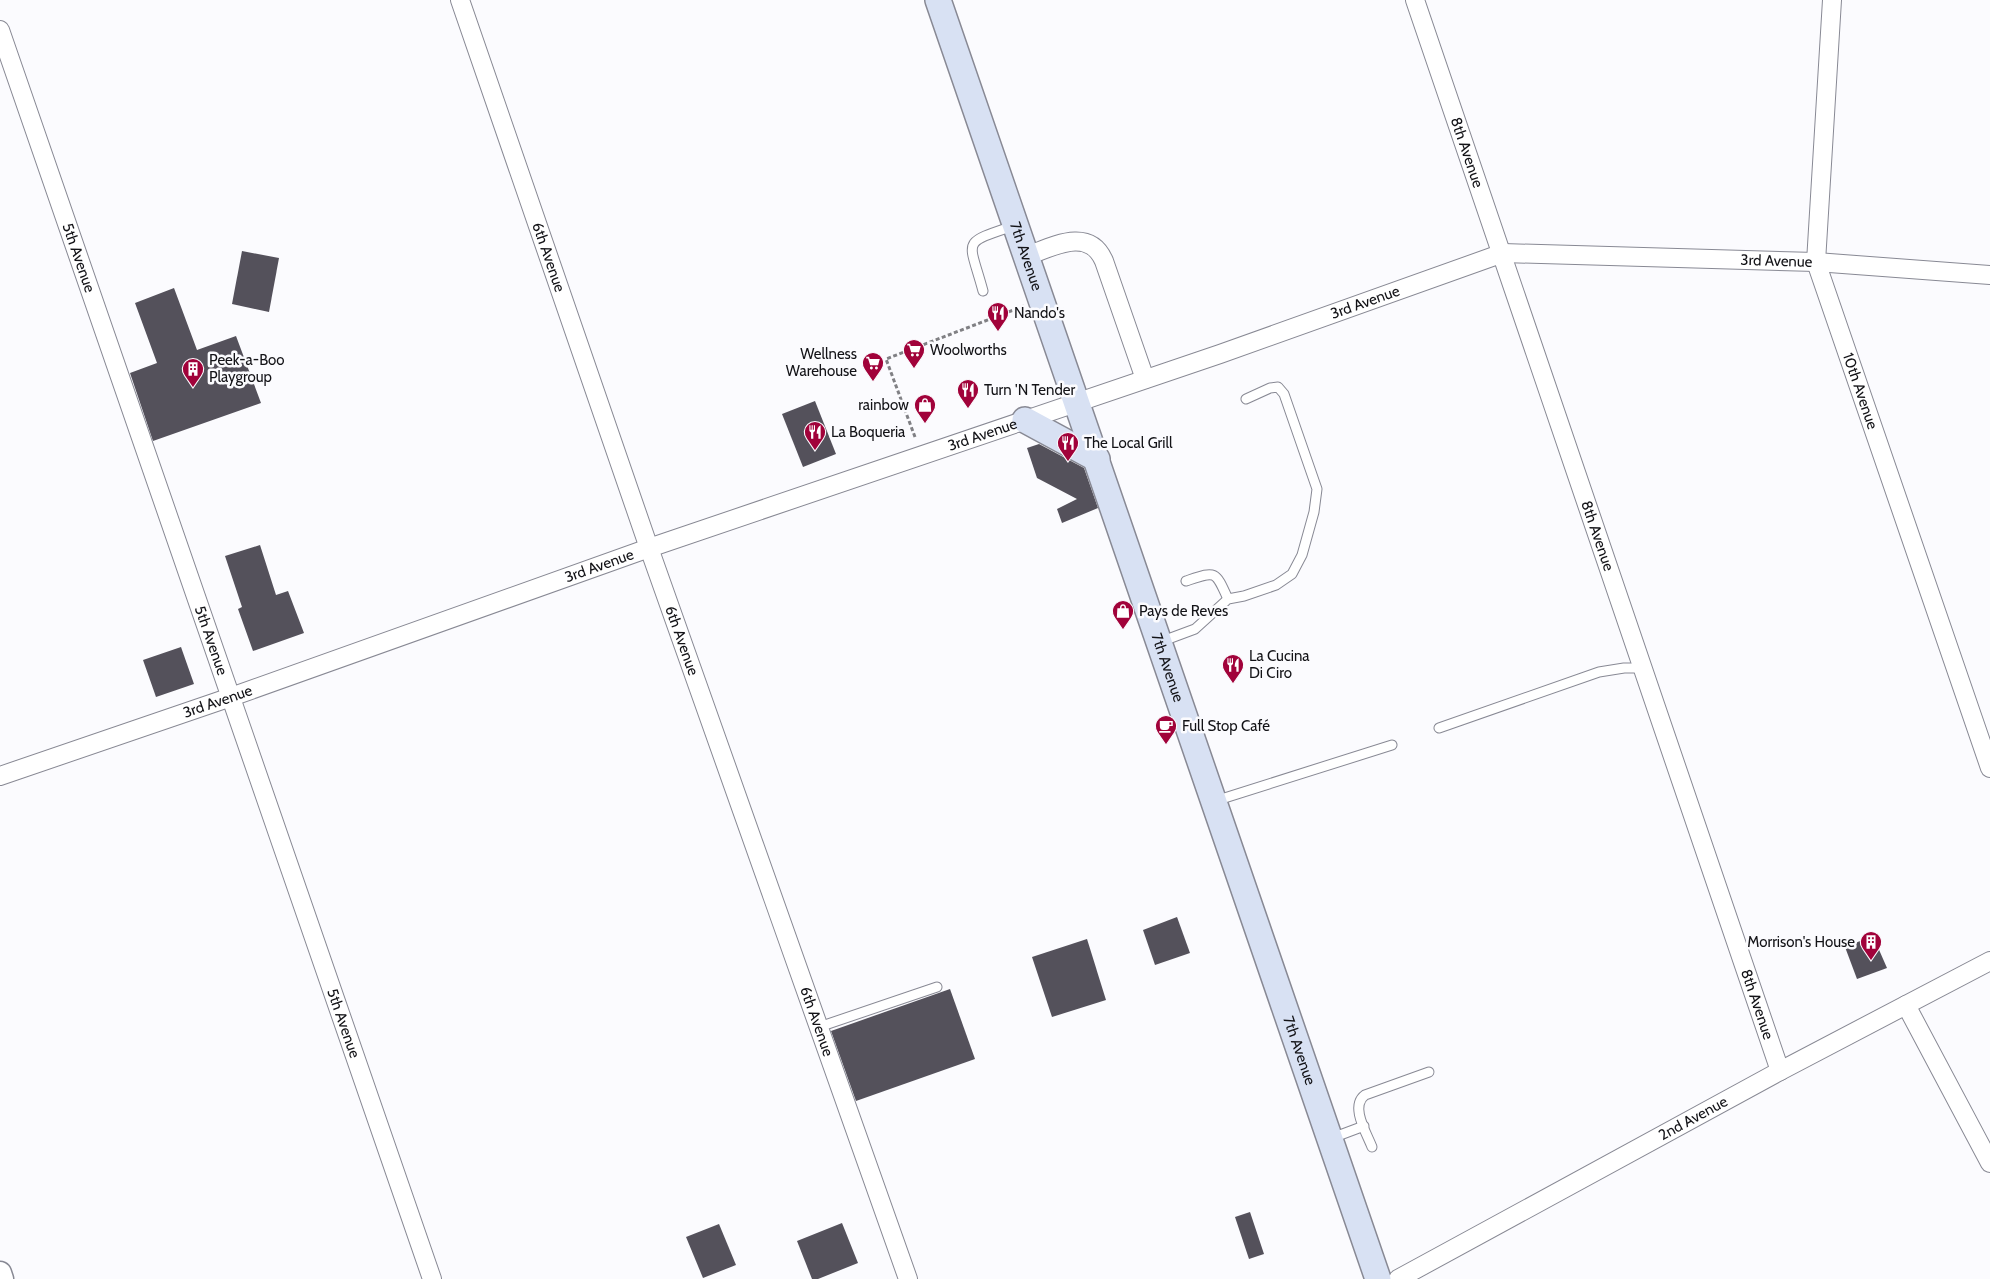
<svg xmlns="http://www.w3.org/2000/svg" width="1990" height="1279" viewBox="0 0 1990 1279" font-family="Cabin,sans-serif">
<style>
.building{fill:#54515b}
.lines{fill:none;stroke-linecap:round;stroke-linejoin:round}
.service-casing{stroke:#888994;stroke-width:11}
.minor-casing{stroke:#888994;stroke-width:20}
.tertiary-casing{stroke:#888994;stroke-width:25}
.secondary-casing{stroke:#888994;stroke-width:28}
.path{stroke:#808084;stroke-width:3;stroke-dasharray:4 2.5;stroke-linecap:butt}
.service{stroke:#fff;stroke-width:9}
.minor{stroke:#fff;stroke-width:18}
.tertiary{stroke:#fff;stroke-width:22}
.secondary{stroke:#d8e1f3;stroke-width:25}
.labels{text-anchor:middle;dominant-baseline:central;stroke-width:5;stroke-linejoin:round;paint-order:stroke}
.street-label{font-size:15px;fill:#131317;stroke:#fbfbfe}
.poi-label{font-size:15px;fill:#131317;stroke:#fbfbfe;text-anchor:start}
</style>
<rect width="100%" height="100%" fill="#fbfbfe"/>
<g class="building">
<path d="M 242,251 L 279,258 L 269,312 L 232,304 Z"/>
<path d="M 174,288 L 197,350 L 236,336 L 261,403 L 153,441 L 130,373 L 157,363 L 135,303 Z"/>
<path d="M 815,401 L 836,454 L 803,467 L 782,414 Z"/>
<path d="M 1039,444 L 1084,468 L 1098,508 L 1062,523 L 1057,509 L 1077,499 L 1037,478 L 1027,448 Z"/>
<path d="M 260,545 L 276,595 L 288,591 L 304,633 L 253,651 L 238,609 L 242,607 L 225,556 Z"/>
<path d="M 181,647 L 194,684 L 156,697 L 143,660 Z"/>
<path d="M 1177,917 L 1190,953 L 1155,965 L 1143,930 Z"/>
<path d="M 1873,936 L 1887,968 L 1857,979 L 1845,947 Z"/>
<path d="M 1087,939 L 1106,1000 L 1052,1017 L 1032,957 Z"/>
<path d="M 950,989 L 975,1059 L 856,1101 L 831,1031 Z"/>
<path d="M 1250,1212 L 1264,1254 L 1249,1259 L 1235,1217 Z"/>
<path d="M 842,1223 L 858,1263 L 818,1279 L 812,1279 L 797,1241 Z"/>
<path d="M 719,1224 L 736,1265 L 703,1278 L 686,1237 Z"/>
</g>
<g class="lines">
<g class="service-casing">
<g id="service">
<path d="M 983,291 C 969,239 960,244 1013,226"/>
<path d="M 1186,581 C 1216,571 1215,570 1228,599"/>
<path d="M 1160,642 L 1195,629 L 1228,599 L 1244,596 L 1276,585 L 1292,574 L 1302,555 L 1314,512 L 1317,489 L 1284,394 L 1278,387 L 1270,388 L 1246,399"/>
<path d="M 1439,728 L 1599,672 L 1624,668 L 1643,668"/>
<path d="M 1215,801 L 1392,745"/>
<path d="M 819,1027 L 937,987"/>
<path d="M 1332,1138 L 1364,1126"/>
<path d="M 1372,1147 C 1366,1132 1350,1106 1365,1095 L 1429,1072"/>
</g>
</g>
<g class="minor-casing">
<g id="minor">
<path id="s1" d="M 460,0 L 649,548 L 908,1279"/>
<path id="s2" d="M 1415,0 L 1780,1071"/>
<path id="s3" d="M 1832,0 L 1816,262 L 1990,768"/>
<path id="s4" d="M 0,30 L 432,1279"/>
<path d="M 1027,256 C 1052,247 1089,226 1104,261 L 1145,379"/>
<path id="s5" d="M 0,776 L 231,697 L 649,548 L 1220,354 L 1503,253 L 1816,262 L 1990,275"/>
<path d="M 1906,1005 L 1990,1163"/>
<path id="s6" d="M 1398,1279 L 1780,1071 L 1990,961"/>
</g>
</g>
<g class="tertiary-casing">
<path id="tertiary" d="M 0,1273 L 2,1279"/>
</g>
<g class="secondary-casing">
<g id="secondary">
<path id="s7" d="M 938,0 L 1378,1279"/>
<path d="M 1025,420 L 1097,459"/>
</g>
</g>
<path class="path" d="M 915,437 L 886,359 L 1024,306"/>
<use href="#service" class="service"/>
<use href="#minor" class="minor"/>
<use href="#tertiary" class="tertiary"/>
<use href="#secondary" class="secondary"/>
</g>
<defs>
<g id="restaurant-pin" transform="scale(1.125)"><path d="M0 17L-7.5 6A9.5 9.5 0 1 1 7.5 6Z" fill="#a1023a" stroke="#fbfbfe"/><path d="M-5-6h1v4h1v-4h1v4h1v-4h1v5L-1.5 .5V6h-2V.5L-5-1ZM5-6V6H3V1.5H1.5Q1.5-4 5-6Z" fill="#fff"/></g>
<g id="supermarket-pin" transform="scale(1.125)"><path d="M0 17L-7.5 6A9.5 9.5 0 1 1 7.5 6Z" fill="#a1023a" stroke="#fbfbfe"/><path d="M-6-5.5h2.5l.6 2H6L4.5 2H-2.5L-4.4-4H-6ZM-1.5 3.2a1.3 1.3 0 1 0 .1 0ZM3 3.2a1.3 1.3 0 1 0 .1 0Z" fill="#fff"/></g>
<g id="building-pin" transform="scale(1.125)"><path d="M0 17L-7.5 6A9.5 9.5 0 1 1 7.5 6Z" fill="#a1023a" stroke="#fbfbfe"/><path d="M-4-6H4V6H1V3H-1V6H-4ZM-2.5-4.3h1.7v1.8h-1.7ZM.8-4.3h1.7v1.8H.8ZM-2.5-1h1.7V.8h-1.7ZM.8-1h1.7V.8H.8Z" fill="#fff"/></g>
<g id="shop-pin" transform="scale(1.125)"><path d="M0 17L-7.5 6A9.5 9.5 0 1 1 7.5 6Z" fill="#a1023a" stroke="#fbfbfe"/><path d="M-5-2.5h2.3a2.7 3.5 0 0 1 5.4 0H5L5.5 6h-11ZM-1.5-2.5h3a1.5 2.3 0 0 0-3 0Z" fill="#fff"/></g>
<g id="cafe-pin" transform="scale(1.125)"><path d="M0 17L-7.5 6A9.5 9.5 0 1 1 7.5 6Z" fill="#a1023a" stroke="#fbfbfe"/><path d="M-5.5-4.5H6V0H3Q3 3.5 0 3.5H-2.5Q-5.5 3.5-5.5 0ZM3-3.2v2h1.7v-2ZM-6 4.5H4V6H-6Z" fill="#fff"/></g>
</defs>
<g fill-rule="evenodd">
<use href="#restaurant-pin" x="998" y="313"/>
<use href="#supermarket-pin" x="914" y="350"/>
<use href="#supermarket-pin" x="873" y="363"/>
<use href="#building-pin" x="193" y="369"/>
<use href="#restaurant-pin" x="968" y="390"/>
<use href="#shop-pin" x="925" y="405"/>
<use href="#restaurant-pin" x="815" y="432"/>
<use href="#restaurant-pin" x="1068" y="443"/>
<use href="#shop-pin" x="1123" y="611"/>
<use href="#restaurant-pin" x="1233" y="665"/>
<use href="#cafe-pin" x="1166" y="726"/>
<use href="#building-pin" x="1871" y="942"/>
</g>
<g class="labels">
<g class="street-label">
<text stroke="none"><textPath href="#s2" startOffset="161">8th Avenue</textPath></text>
<text stroke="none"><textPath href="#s7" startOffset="271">7th Avenue</textPath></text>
<text stroke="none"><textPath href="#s4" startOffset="241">5th Avenue</textPath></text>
<text stroke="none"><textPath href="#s1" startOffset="272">6th Avenue</textPath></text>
<text stroke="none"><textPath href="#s5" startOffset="1865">3rd Avenue</textPath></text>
<text stroke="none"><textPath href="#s5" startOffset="1445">3rd Avenue</textPath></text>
<text stroke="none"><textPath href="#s3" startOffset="399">10th Avenue</textPath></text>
<text stroke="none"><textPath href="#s5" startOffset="1040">3rd Avenue</textPath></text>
<text stroke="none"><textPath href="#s2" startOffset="566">8th Avenue</textPath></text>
<text stroke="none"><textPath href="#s5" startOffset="635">3rd Avenue</textPath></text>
<text stroke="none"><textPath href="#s4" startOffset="646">5th Avenue</textPath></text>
<text stroke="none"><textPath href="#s1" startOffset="678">6th Avenue</textPath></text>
<text stroke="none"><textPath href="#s7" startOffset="706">7th Avenue</textPath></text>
<text stroke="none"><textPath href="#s5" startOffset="230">3rd Avenue</textPath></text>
<text stroke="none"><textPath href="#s2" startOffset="1061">8th Avenue</textPath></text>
<text stroke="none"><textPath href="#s1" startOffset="1082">6th Avenue</textPath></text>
<text stroke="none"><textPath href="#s4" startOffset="1051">5th Avenue</textPath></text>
<text stroke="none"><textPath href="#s7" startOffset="1111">7th Avenue</textPath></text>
<text stroke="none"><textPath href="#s6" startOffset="336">2nd Avenue</textPath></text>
</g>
<g class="poi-label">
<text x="1014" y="313">Nando's</text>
<text x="930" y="350">Woolworths</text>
<text x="857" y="354" text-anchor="end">Wellness<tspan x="857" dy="17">Warehouse</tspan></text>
<text x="209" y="360">Peek-a-Boo<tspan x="209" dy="17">Playgroup</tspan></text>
<text x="984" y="390">Turn 'N Tender</text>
<text x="909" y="405" text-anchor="end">rainbow</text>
<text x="831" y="432">La Boqueria</text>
<text x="1084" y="443">The Local Grill</text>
<text x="1139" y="611">Pays de Reves</text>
<text x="1249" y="656">La Cucina<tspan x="1249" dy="17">Di Ciro</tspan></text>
<text x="1182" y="726">Full Stop Café</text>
<text x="1855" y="942" text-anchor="end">Morrison's House</text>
</g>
</g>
</svg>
